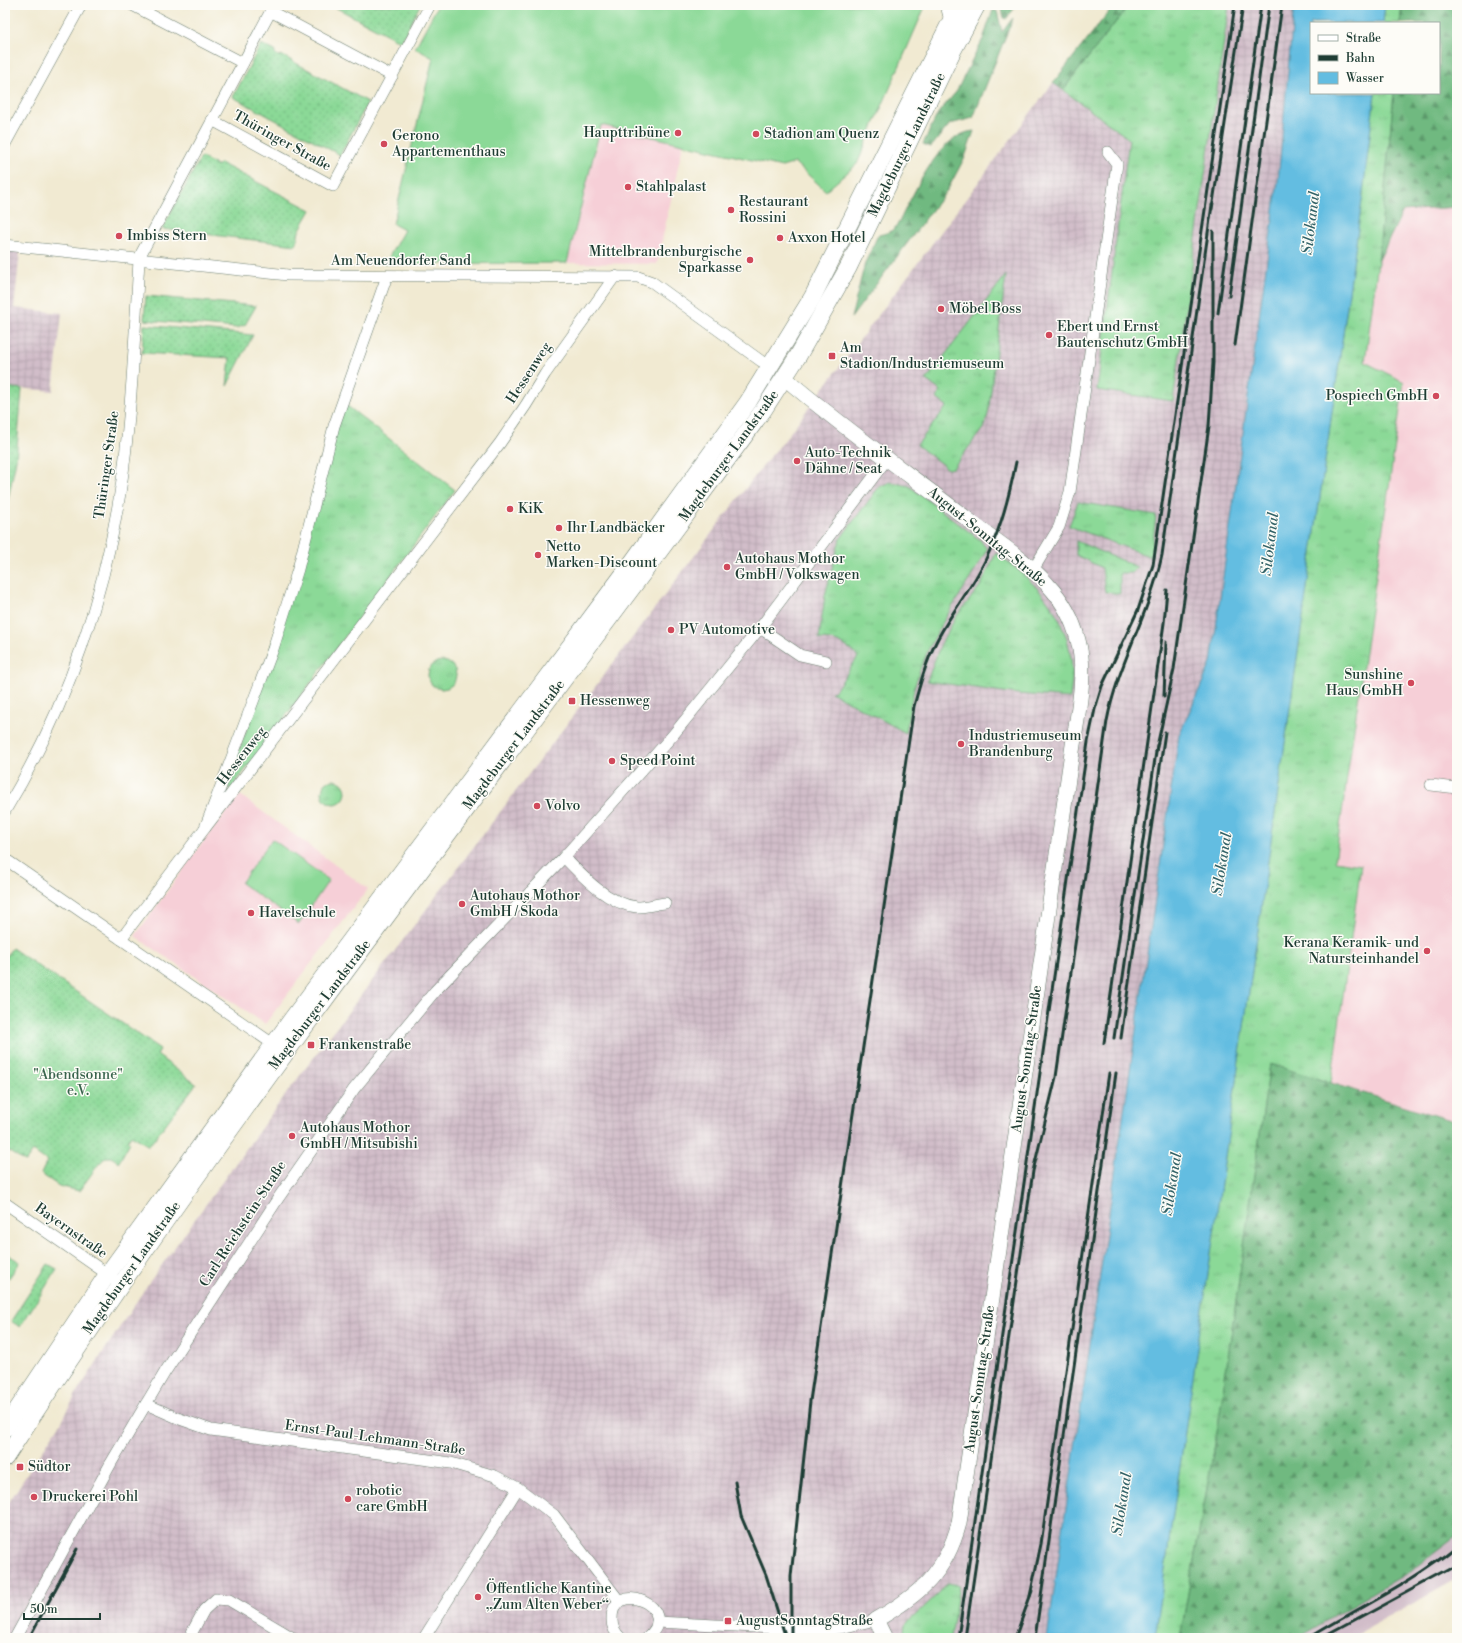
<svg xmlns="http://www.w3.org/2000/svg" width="1462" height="1643" viewBox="0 0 1462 1643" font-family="'Libre Bodoni',serif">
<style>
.built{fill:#f6cfd7}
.industrial{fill:url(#industrial-grid)}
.railway{fill:#d1bdc9}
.grass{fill:url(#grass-tufts);stroke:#558b66}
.forest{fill:url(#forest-firs);stroke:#487b5a}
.garden{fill:url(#garden-dots);stroke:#558b66}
.pitch{fill:#8bd997;stroke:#558b66}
.water{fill:#63bde1;stroke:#417d8a}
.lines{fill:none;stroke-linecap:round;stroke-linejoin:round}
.street-casing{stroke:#687a6b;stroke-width:12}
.secondary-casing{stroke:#687a6b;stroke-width:16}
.primary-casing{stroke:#687a6b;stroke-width:18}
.street{stroke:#fff;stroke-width:11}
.secondary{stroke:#fff;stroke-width:15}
.primary{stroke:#fff;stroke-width:17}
.rail{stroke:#1f3d34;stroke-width:3}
.poi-dot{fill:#d1495b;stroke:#fdfcf7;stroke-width:1.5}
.labels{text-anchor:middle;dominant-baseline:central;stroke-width:3;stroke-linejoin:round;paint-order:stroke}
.poi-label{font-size:14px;fill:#1f3d34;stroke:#fdfcf7;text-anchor:start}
.street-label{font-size:14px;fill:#1f3d34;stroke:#fdfcf7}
.park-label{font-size:14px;fill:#3a644d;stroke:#fdfcf7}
.water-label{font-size:15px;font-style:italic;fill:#336368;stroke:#fdfcf7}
</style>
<defs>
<pattern id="industrial-grid" width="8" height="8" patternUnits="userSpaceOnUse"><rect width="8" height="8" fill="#d1bdc9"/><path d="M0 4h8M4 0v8" fill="none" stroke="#b3a3ad"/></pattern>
<pattern id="grass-tufts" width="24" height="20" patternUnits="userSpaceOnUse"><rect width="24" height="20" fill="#8bd997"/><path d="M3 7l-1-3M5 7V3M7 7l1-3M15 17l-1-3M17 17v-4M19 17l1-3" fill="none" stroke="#78bb83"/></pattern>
<pattern id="forest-firs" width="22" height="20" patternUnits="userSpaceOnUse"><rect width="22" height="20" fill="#70b980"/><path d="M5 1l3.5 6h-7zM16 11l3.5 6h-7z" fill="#5b986a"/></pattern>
<pattern id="garden-dots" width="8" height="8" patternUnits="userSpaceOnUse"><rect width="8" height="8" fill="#8bd997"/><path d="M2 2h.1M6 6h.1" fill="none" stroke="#78bb83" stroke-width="1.8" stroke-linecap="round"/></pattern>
</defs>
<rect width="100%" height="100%" fill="#fdfcf7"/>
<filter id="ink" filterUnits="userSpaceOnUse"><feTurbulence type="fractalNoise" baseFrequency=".025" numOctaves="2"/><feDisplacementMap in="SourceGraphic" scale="8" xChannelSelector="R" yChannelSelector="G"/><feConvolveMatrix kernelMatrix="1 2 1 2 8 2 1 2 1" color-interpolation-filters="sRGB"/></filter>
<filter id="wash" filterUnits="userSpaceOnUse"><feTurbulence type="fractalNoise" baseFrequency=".012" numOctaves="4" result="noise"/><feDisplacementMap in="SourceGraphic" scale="16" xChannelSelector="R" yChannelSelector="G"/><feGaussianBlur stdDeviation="0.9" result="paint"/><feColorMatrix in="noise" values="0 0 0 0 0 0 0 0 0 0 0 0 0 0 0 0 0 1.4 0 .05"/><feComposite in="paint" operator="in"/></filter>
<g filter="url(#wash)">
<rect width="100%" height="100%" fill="#f1ead2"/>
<g class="built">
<path d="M 601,125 L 683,144 L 657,264 L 567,263 Z"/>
<path d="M 1457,207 L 1457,1122 L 1304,1075 L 1403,382 L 1365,362 L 1378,262 L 1403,211 Z"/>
<path d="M 240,795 L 368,889 L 265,1024 L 135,936 L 205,839 Z"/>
</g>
<g class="industrial">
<path d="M 1229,5 L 1294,5 L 1278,181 L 1211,663 L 1179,735 L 1047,1638 L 951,1638 L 959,1585 L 947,1583 L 940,1592 L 905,1625 L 903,1638 L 5,1638 L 5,1508 L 64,1418 L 76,1394 L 148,1284 L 280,1102 L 765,463 L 783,442 L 1053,83 L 1129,139 L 1128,153 L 1173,401 Z"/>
<path d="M 5,250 L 20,252 L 14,308 L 62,313 L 53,391 L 5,387 Z"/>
</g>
<path class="railway" d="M 1457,1536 L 1457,1579 L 1351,1638 L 1297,1638 Z"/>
<g class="grass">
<path d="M 1129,5 L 1229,5 L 1173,401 L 1097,390 L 1129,139 L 1063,90 Z"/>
<path d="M 1385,5 L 1402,5 L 1400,23 L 1383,23 Z"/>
<path d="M 1375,93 L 1394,93 L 1378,262 L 1365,362 L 1404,382 L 1335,861 L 1361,865 L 1331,1083 L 1270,1064 L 1218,1427 L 1180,1638 L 1155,1638 L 1274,820 L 1362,201 Z"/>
<path d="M 1006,275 L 988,414 L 984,427 L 953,468 L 948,469 L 917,445 L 947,406 L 936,398 L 941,391 L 926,380 Z"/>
<path d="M 346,405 L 455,490 L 231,789 L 224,786 L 248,726 L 337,426 Z"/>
<path d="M 890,482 L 909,486 L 980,540 L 987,549 C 967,587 939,622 923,662 C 913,685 910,709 906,733 L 831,692 L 835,691 L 858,657 C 843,643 839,640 819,639 L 825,595 L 840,539 L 879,487 Z"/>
<path d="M 1078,502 L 1156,515 L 1151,557 L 1069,526 Z"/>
<path d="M 1076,541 L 1137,567 L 1132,573 L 1120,573 L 1120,594 L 1105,592 L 1102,568 L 1076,555 Z"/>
<path d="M 996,553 C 1037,582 1068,615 1072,667 C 1073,677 1071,688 1070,698 L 1018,694 L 927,681 L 940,646 L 956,617 L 981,585 Z"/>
<circle cx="442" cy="675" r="14"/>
<circle cx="334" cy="792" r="12"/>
<path d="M 947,1583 L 959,1585 L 951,1638 L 903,1638 L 905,1625 L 940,1592 Z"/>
</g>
<g class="forest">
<path d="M 1001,5 L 1017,5 L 1006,19 L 1004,18 Z"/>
<path d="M 1114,5 L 1129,5 L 1063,90 L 1053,83 Z"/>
<path d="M 1402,5 L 1457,5 L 1457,207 L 1403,211 L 1378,262 L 1394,93 L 1439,93 L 1439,23 L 1400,23 Z"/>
<path d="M 993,10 L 997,11 L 1002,32 L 1013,18 L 973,118 L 950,124 L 931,147 L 923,144 L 938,113 L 956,92 L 983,39 Z"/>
<path d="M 974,131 L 965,157 L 948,189 L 851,318 L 865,263 L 878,235 C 885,234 890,232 895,228 C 900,222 903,213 907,206 C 920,181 943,133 974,131 Z"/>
<path d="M 1270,1064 L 1457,1122 L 1457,1536 L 1409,1572 L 1297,1638 L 1180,1638 L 1218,1427 Z"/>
</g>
<g class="garden">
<path d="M 331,5 L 420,5 L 401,42 Z"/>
<path d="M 261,44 L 275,51 L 274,53 L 280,57 L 281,55 L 368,102 L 340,155 L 233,97 Z"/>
<path d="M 201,157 L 218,166 L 220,163 L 311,210 L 299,231 L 296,245 L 162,229 Z"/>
<path d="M 146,296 L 256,306 L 245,325 L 237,328 L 144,320 Z"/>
<path d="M 144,325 L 253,335 L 227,386 L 230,358 L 142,353 Z"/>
<path d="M 5,387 L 22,389 L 16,460 L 5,514 Z"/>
<path d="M 12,948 L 160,1049 L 157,1055 L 196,1084 L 149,1146 L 131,1135 L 128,1140 L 130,1142 L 119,1162 L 111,1157 L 106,1157 L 98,1165 L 79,1191 L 59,1186 L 41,1174 L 47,1161 L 33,1151 L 25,1162 L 5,1149 L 5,958 Z"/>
<path d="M 5,1253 L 20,1262 L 9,1278 L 5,1276 Z"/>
<path d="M 48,1264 L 57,1269 L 20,1327 L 11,1321 Z"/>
</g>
<g class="pitch">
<path d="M 438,5 L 923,5 L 924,9 L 857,164 L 826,191 L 795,163 L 782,167 L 601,125 L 567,263 L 385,264 L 404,230 L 393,224 L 433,58 L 415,48 Z"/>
<path d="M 272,839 L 329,880 L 299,924 L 241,883 Z"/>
</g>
<path class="water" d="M 1294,5 L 1385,5 L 1383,23 L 1311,23 L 1311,93 L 1375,93 L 1362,201 L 1274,820 L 1155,1638 L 1047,1638 L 1179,735 L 1211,663 L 1278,181 Z"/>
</g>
<g filter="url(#ink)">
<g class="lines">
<g class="street-casing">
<g id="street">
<path d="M 132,5 L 243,63"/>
<path d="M 946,5 L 950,21"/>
<path d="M 270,11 L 392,76"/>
<path d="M 212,120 L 333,186 L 430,5"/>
<path d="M 5,144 L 81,5"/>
<path d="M 5,245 L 288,275 L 638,277 L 652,282 L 761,361 L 770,366"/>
<path d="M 387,276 L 334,426 L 298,569 L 273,649 L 205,828 L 500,443 L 526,405 L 545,374 L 615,276"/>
<path d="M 1033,570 L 1059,527 L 1070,492 L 1117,164 L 1108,152"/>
<path d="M 760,628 L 800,655 L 826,661"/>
<path d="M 1431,785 L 1457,788"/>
<path d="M 5,811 C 67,709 107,591 123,473 C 132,403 135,331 139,260 L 142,252 L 274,5"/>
<path d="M 564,857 C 583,877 608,904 637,907 C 646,907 656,904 665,903"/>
<path d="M 5,859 L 273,1044"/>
<path d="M 121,939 L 205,828"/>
<path d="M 5,1203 L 113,1278"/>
<path d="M 146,1404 L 180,1419 L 211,1430 L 451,1463 L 495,1476 L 518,1488 L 554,1515 L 620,1602"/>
<path d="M 657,1622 L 812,1630 L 841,1628 L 876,1620"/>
<path d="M 15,1638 L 111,1463 L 165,1372 L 279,1197 L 354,1089 L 435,991 L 564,857 L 673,735 L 760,628 L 887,459"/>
<path d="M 189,1638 L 204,1610 L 216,1599 L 229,1600 L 293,1638"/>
<path d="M 424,1638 L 518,1488"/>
<path d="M 621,1638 C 615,1633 612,1628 612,1620 C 611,1577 684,1607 647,1638"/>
</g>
</g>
<g class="secondary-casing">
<path id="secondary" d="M 785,378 C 844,429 909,474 971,522 C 997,542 1026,560 1048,585 C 1062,600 1073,620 1078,640 C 1087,674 1078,712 1073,745 L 959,1523 C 946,1573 919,1595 876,1620 L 885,1638"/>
</g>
<g class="primary-casing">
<g id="primary">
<path d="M 5,1428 L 107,1275 L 292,1019 L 626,571 L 748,402 L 812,298 L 959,5"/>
<path d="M 5,1458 C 240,1095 510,758 764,409 L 798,356 L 848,268 L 953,50 L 977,5"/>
</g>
</g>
<use href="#street" class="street"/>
<use href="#secondary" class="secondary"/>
<use href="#primary" class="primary"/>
<g class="rail">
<path d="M 1212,209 L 1243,5"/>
<path d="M 1229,296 L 1269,5"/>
<path d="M 1218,313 L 1261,5"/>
<path d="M 1235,345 L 1282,5"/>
<path d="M 1164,696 L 1166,642"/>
<path d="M 1156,751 L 1174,669 L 1209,426 L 1213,363 L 1213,231"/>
<path d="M 1114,1038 L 1157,745"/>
<path d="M 1121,1038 L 1165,732"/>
<path d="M 1104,1043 L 1164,623 L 1167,590"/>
<path d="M 735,1482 L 741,1516 L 766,1575 L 786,1638"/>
<path d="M 1030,1596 L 1041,1544 L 1109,1073"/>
<path d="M 29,1638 L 77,1549"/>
<path d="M 791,1638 L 791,1576 L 810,1401 L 914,706 C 920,684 926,662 936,642 C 948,618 965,597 978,574 C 998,539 1008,502 1016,462"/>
<path d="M 958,1638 L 1088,742 L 1095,709 L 1102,686 L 1138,610 L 1153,565 L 1235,5"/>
<path d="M 965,1638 L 1033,1171 L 1056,1077 L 1107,721 C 1118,663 1150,613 1162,555 L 1212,205"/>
<path d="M 1015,1638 L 1032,1591"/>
<path d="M 1035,1638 L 1116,1073"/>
<path d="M 1309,1638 C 1359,1607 1412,1583 1457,1546"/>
<path d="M 1322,1638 L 1457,1565"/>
</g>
</g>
</g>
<g class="poi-dot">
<circle cx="678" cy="133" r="4"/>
<circle cx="756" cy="134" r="4"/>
<circle cx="384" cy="144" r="4"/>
<circle cx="628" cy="187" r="4"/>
<circle cx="731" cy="210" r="4"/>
<circle cx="119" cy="236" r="4"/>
<circle cx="780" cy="238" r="4"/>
<circle cx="750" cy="260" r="4"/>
<circle cx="941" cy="309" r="4"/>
<circle cx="1049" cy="335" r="4"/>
<rect x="828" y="352" width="8" height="8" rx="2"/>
<circle cx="1436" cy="396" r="4"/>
<circle cx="797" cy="461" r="4"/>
<circle cx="510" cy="509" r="4"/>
<circle cx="559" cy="528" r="4"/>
<circle cx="538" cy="555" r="4"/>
<circle cx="727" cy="567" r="4"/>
<circle cx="671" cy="630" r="4"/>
<circle cx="1411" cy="683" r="4"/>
<rect x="568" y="697" width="8" height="8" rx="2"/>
<circle cx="961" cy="744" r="4"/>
<circle cx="612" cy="761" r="4"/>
<circle cx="537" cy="806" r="4"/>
<circle cx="462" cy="904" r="4"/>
<circle cx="251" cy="913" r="4"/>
<circle cx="1427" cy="951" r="4"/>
<rect x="307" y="1041" width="8" height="8" rx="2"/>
<circle cx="292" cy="1136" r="4"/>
<rect x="16" y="1463" width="8" height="8" rx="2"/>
<circle cx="34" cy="1497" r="4"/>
<circle cx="348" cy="1499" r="4"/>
<circle cx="478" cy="1597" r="4"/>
<rect x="724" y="1617" width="8" height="8" rx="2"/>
</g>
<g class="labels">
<g class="poi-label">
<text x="670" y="133" text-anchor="end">Haupttribüne</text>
<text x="764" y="134">Stadion am Quenz</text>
<text x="392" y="136">Gerono<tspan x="392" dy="16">Appartementhaus</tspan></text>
<text x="636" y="187">Stahlpalast</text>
<text x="739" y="202">Restaurant<tspan x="739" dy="16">Rossini</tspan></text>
<text x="127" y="236">Imbiss Stern</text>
<text x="788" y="238">Axxon Hotel</text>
<text x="742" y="252" text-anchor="end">Mittelbrandenburgische<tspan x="742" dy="16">Sparkasse</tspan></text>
<text x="949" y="309">Möbel Boss</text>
<text x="1057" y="327">Ebert und Ernst<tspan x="1057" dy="16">Bautenschutz GmbH</tspan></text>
<text x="840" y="348">Am<tspan x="840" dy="16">Stadion/Industriemuseum</tspan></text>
<text x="1428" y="396" text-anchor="end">Pospiech GmbH</text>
<text x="805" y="453">Auto-Technik<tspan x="805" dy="16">Dähne / Seat</tspan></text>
<text x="518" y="509">KiK</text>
<text x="567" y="528">Ihr Landbäcker</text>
<text x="546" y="547">Netto<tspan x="546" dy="16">Marken-Discount</tspan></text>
<text x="735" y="559">Autohaus Mothor<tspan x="735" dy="16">GmbH / Volkswagen</tspan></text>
<text x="679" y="630">PV Automotive</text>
<text x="1403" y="675" text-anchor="end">Sunshine<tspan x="1403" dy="16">Haus GmbH</tspan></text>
<text x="580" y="701">Hessenweg</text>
<text x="969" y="736">Industriemuseum<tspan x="969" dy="16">Brandenburg</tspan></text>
<text x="620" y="761">Speed Point</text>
<text x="545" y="806">Volvo</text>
<text x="470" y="896">Autohaus Mothor<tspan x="470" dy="16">GmbH / Škoda</tspan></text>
<text x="259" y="913">Havelschule</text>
<text x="1419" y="943" text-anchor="end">Kerana Keramik- und<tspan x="1419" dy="16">Natursteinhandel</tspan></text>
<text x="319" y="1045">Frankenstraße</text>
<text x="300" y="1128">Autohaus Mothor<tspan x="300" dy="16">GmbH / Mitsubishi</tspan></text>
<text x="28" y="1467">Südtor</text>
<text x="356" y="1491">robotic<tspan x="356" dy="16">care GmbH</tspan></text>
<text x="42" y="1497">Druckerei Pohl</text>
<text x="486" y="1589">Öffentliche Kantine<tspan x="486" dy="16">„Zum Alten Weber“</tspan></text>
<text x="736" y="1621">AugustSonntagStraße</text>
</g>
<g class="street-label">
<text transform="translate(282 141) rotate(29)">Thüringer Straße</text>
<text transform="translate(907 145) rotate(-64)">Magdeburger Landstraße</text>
<text x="401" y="261">Am Neuendorfer Sand</text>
<text transform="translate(529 373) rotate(-57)">Hessenweg</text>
<text transform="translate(729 456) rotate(-54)">Magdeburger Landstraße</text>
<text transform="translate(107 465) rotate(-82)">Thüringer Straße</text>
<text transform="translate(987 537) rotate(39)">August-Sonntag-Straße</text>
<text transform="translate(514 745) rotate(-53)">Magdeburger Landstraße</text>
<text transform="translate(242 756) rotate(-52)">Hessenweg</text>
<text transform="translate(320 1005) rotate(-53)">Magdeburger Landstraße</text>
<text transform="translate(1027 1059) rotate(-82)">August-Sonntag-Straße</text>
<text transform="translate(243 1224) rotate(-57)">Carl-Reichstein-Straße</text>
<text transform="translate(71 1231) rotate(35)">Bayernstraße</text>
<text transform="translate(132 1268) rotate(-55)">Magdeburger Landstraße</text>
<text transform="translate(980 1379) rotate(-82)">August-Sonntag-Straße</text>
<text transform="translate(375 1438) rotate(8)">Ernst-Paul-Lehmann-Straße</text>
</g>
<g class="park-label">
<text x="78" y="1075">"Abendsonne"<tspan x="78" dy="16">e.V.</tspan></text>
</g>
<g class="water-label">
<text transform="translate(1311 223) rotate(-83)">Silokanal</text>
<text transform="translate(1270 544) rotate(-83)">Silokanal</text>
<text transform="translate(1222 864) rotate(-81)">Silokanal</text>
<text transform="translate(1172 1184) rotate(-81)">Silokanal</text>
<text transform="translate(1122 1504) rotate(-81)">Silokanal</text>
</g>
</g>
<rect width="1462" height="1643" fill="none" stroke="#fdfcf7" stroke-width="20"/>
<rect x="1310" y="22" width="130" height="72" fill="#fdfcf7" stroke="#a4b0a9"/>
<rect x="1318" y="35" width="20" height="6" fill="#ffffff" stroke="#a4b0a9"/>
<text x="1346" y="42" font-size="12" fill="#1f3d34">Straße</text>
<rect x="1318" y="55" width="20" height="6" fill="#1f3d34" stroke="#a4b0a9"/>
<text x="1346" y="62" font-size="12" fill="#1f3d34">Bahn</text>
<rect x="1318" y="72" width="20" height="12" fill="#63bde1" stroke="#a4b0a9"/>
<text x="1346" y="82" font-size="12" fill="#1f3d34">Wasser</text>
<path d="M24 1613v6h76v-6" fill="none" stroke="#1f3d34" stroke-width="2"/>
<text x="30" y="1613" font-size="12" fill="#1f3d34" stroke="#fdfcf7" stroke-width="3" paint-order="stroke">50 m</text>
</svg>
